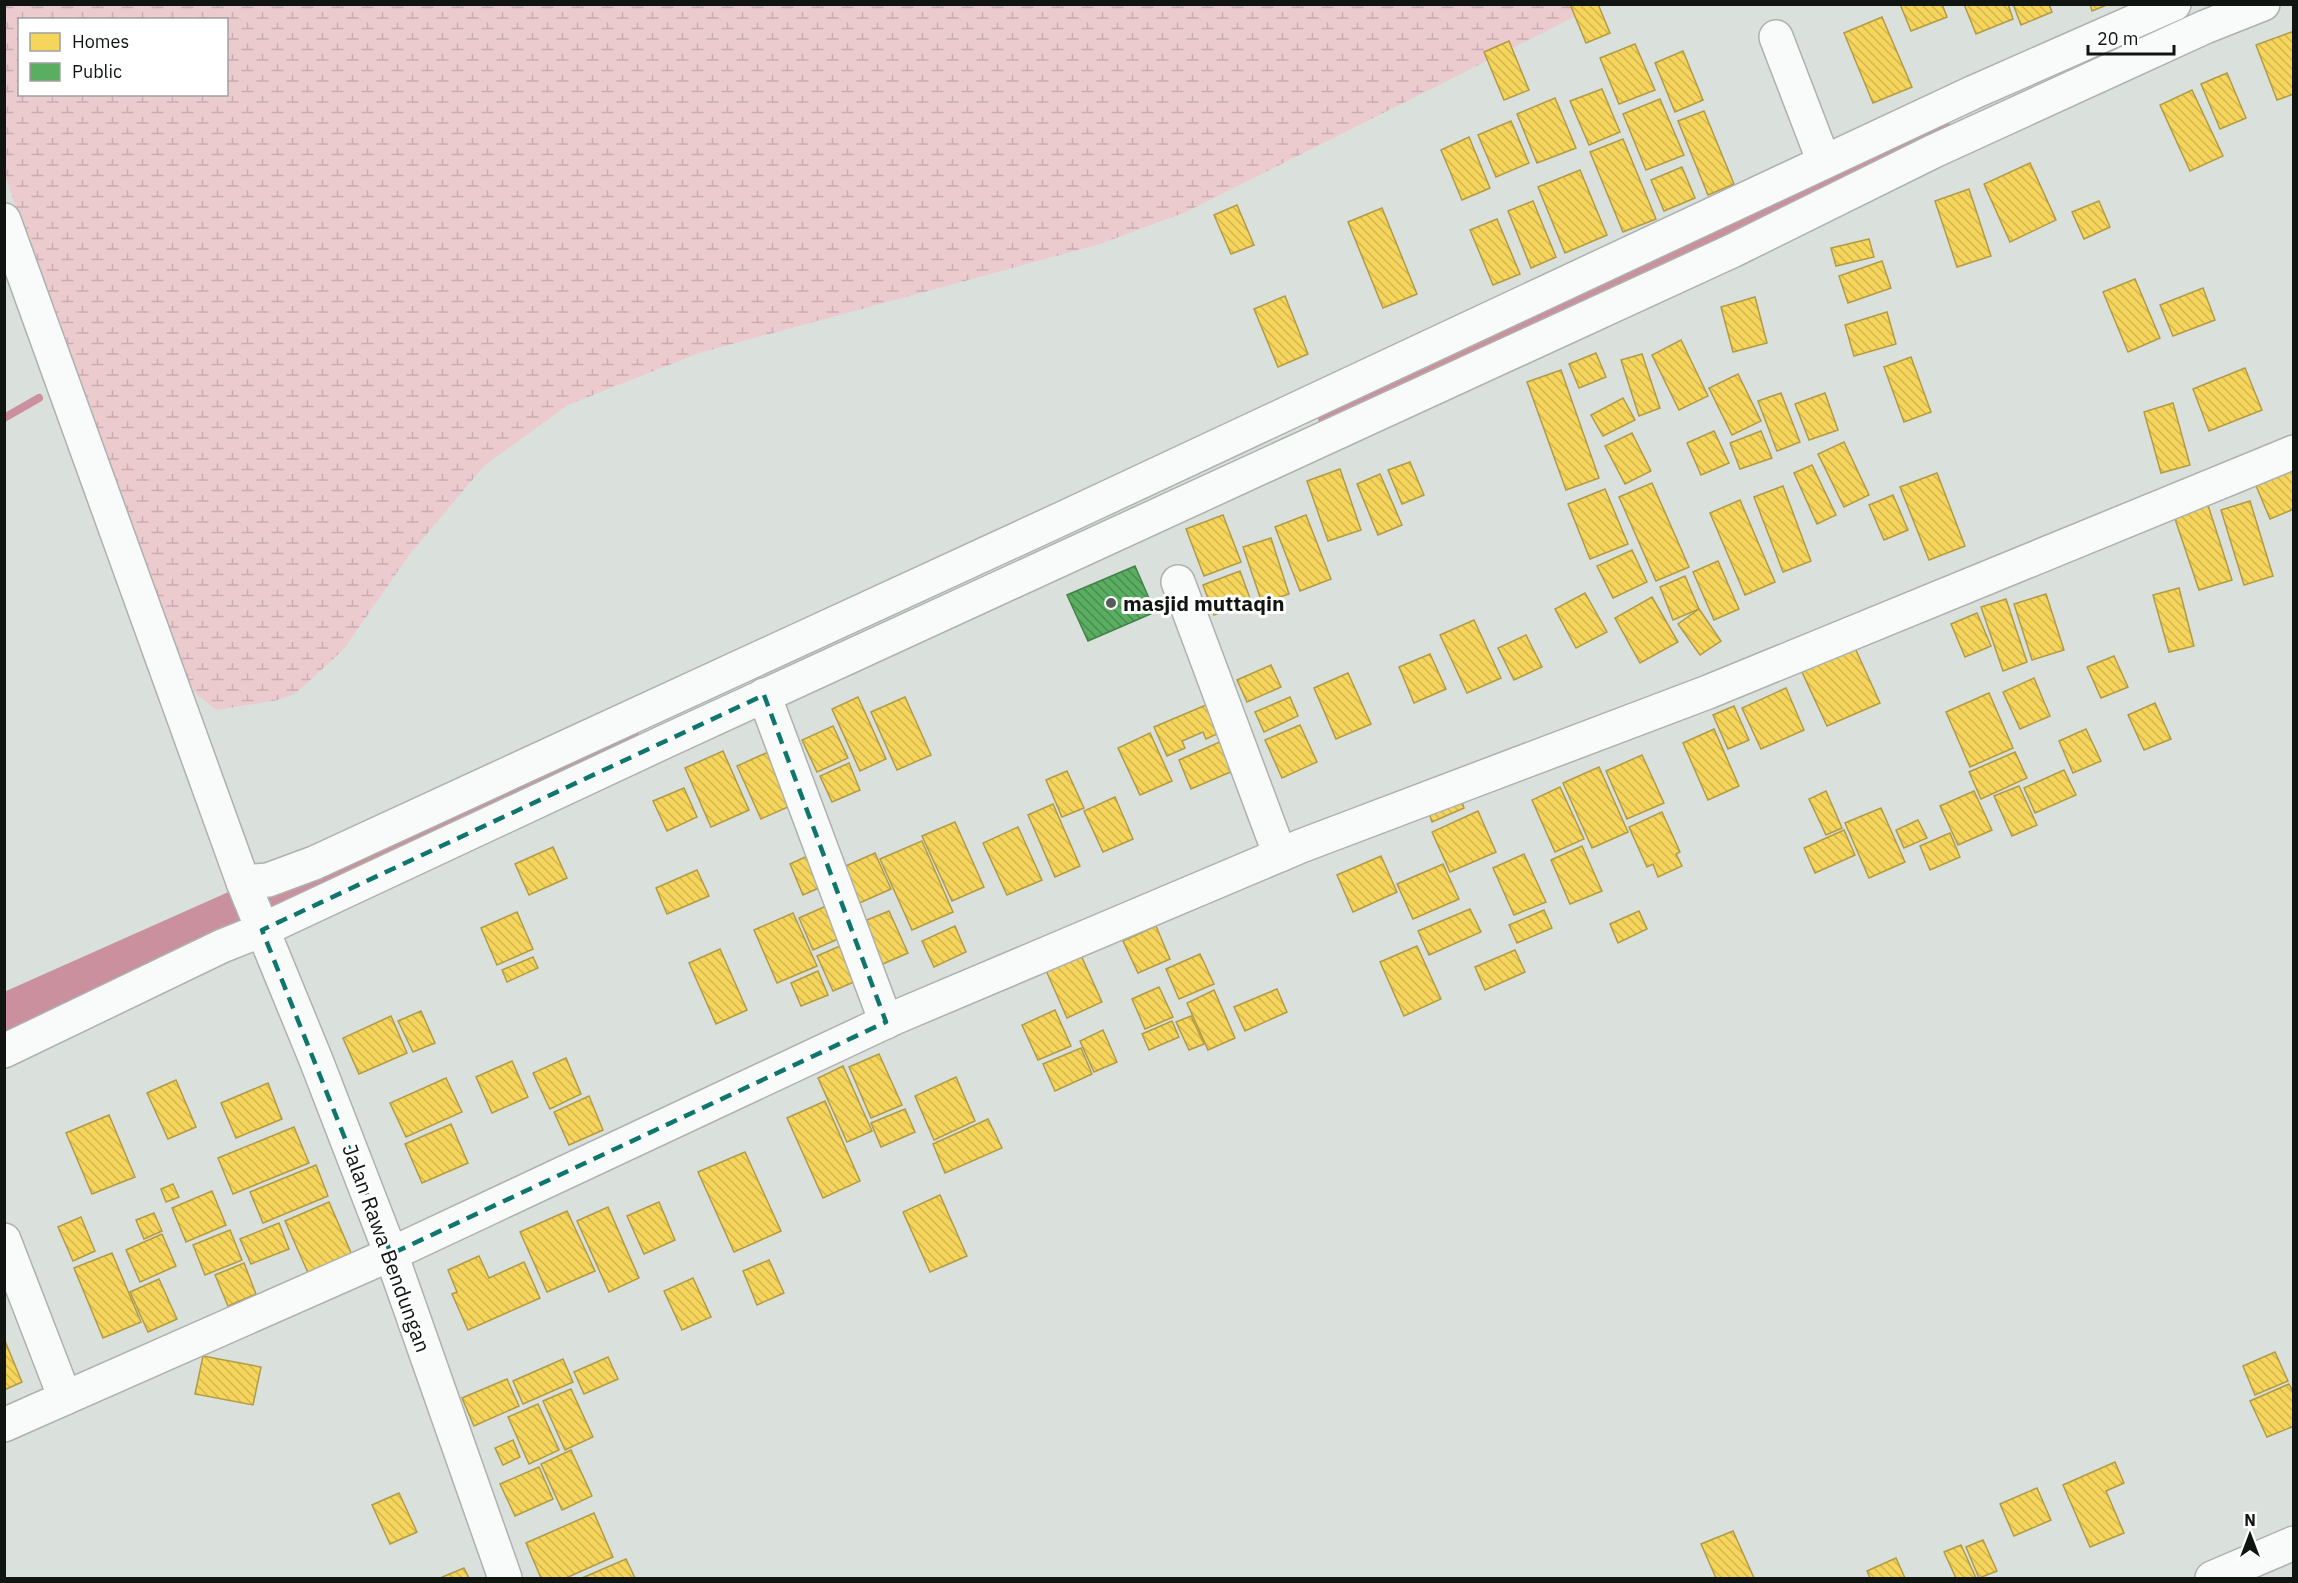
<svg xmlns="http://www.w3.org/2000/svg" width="2298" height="1583" viewBox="0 0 2298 1583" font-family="'IBM Plex Sans',sans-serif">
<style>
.wetland{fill:url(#wetland-marsh);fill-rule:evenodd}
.homes{fill:url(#homes-back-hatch);stroke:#b19b46;stroke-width:1.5}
.public{fill:url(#public-back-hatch);stroke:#448049;stroke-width:1.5}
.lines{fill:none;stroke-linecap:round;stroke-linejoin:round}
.stream{stroke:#ca909d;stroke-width:8}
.river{stroke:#ca909d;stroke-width:51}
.minor-casing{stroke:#adb2ae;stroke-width:36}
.minor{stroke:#f9fafa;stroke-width:33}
.marked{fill:none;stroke:#0f766e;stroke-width:4.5;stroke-dasharray:12 8;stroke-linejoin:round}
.poi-dot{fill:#575c58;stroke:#fff;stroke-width:2}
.labels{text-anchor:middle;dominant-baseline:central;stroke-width:6;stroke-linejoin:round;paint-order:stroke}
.poi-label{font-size:21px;font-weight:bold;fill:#101511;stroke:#fff;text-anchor:start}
.street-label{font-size:21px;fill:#101511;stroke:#fff}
</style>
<defs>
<pattern id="wetland-marsh" width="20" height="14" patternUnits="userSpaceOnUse" patternTransform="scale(1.5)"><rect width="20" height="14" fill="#eccbcf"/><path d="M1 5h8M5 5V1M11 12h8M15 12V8" fill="none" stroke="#c9adb1"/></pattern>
<pattern id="homes-back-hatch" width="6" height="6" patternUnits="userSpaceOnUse" patternTransform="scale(1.5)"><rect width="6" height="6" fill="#f6d55c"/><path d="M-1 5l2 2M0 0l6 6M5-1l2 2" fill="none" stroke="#d2b64f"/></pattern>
<pattern id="public-back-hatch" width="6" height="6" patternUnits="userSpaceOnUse" patternTransform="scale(1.5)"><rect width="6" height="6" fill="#5aae61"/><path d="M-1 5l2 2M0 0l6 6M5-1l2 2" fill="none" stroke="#498c4f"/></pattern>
</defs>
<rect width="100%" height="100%" fill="#dae0db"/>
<path class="wetland" d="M 5,5 L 1598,5 L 1186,212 L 1097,245 L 699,353 L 568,405 L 484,466 L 409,555 L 344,649 L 296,693 L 278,700 L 217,710 L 197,695 L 185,677 L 5,176 ZM 20,20 L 226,20 L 226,94 L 20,94 Z"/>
<g class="homes">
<path d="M 1570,4 L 1598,4 L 1610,33 L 1586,43 Z"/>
<path d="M 1900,4 L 1942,4 L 1947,17 L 1911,31 Z"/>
<path d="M 1964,4 L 2008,4 L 2013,19 L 1976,34 Z"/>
<path d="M 2013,4 L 2049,4 L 2052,12 L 2021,25 Z"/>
<path d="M 2090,4 L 2109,4 L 2092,11 Z"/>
<path d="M 1882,17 L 1912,87 L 1873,103 L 1844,33 Z"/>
<path d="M 2294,31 L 2294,94 L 2277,100 L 2256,45 Z"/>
<path d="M 1509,41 L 1529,90 L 1504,100 L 1484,52 Z"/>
<path d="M 1635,44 L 1655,90 L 1619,104 L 1600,58 Z"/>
<path d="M 1683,51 L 1703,100 L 1675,112 L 1655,63 Z"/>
<path d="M 2227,73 L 2246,118 L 2220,129 L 2201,84 Z"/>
<path d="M 1602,89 L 1620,132 L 1589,145 L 1570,101 Z"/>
<path d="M 2192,90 L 2223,156 L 2190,171 L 2160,105 Z"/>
<path d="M 1555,98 L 1576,148 L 1537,163 L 1517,114 Z"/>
<path d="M 1660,99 L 1684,155 L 1646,170 L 1623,114 Z"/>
<path d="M 1704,111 L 1734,184 L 1708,195 L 1678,121 Z"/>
<path d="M 1511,121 L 1529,163 L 1496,177 L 1478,135 Z"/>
<path d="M 1469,137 L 1490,188 L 1462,200 L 1441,150 Z"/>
<path d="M 1623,139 L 1656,219 L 1623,232 L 1590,152 Z"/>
<path d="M 2030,163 L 2056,220 L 2010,242 L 1984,184 Z"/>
<path d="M 1682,167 L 1695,198 L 1664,211 L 1651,180 Z"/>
<path d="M 1580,170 L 1607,235 L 1565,253 L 1538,187 Z"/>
<path d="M 1969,189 L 1991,256 L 1957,267 L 1935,201 Z"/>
<path d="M 1533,201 L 1556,257 L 1531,268 L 1508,211 Z"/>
<path d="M 2099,201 L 2110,227 L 2084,239 L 2072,212 Z"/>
<path d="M 1237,205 L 1254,245 L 1231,254 L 1214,215 Z"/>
<path d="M 1382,208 L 1417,294 L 1383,308 L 1348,222 Z"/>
<path d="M 1497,219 L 1520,274 L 1493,285 L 1470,230 Z"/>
<path d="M 1869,239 L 1874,257 L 1836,266 L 1831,248 Z"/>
<path d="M 1882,261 L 1891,288 L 1848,303 L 1839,276 Z"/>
<path d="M 2135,279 L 2160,338 L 2128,352 L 2103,292 Z"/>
<path d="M 2203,288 L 2215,320 L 2173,336 L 2160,305 Z"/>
<path d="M 1285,296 L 1308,354 L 1278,367 L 1254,309 Z"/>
<path d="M 1755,297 L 1767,343 L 1733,352 L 1721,307 Z"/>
<path d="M 1887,312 L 1896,344 L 1854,356 L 1845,325 Z"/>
<path d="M 1681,340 L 1708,396 L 1679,410 L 1652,355 Z"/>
<path d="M 1596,353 L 1606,377 L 1579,388 L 1569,364 Z"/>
<path d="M 1642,354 L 1660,408 L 1639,416 L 1621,360 Z"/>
<path d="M 1911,357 L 1931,412 L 1904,422 L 1884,367 Z"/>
<path d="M 2245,368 L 2262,410 L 2209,431 L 2193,389 Z"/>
<path d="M 1561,370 L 1599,478 L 1566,490 L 1527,382 Z"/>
<path d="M 1738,374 L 1761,421 L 1732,435 L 1709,388 Z"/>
<path d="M 1781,393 L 1800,442 L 1777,451 L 1758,401 Z"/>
<path d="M 1825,393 L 1838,430 L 1809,440 L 1795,404 Z"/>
<path d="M 1623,398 L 1635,420 L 1603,436 L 1591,415 Z"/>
<path d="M 2173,403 L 2190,465 L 2161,473 L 2144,412 Z"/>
<path d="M 1714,431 L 1729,463 L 1701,475 L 1687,443 Z"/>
<path d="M 1761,431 L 1772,458 L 1740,469 L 1730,443 Z"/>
<path d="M 1632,433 L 1651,471 L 1625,484 L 1605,446 Z"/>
<path d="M 1844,442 L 1869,495 L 1844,507 L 1818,454 Z"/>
<path d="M 1410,462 L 1424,495 L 1402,504 L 1388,470 Z"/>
<path d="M 2294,464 L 2294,509 L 2270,519 L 2254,481 Z"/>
<path d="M 1812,465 L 1836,515 L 1817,524 L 1794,473 Z"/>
<path d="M 1340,469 L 1361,530 L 1328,541 L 1307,481 Z"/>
<path d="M 1937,473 L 1965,546 L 1929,560 L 1900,487 Z"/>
<path d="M 1380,474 L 1402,525 L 1378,535 L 1357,484 Z"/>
<path d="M 1652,483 L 1689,567 L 1656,581 L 1619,497 Z"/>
<path d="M 1783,486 L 1811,561 L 1783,572 L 1754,497 Z"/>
<path d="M 1605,489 L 1628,544 L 1590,559 L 1568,504 Z"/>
<path d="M 1893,495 L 1908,530 L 1884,540 L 1869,505 Z"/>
<path d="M 1740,500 L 1775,582 L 1745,595 L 1710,513 Z"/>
<path d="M 2250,501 L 2273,576 L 2244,585 L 2221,510 Z"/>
<path d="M 2207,502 L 2232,580 L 2199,590 L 2173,513 Z"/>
<path d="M 1223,515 L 1241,562 L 1204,576 L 1186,529 Z"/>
<path d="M 1306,515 L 1331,579 L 1300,591 L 1275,527 Z"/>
<path d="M 1271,538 L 1289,594 L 1262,603 L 1243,547 Z"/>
<path d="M 1632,550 L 1647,582 L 1613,598 L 1597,566 Z"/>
<path d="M 1718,561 L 1739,609 L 1714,620 L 1693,572 Z"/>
<path d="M 1240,571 L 1251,601 L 1214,615 L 1203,585 Z"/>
<path d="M 1685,576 L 1699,609 L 1673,620 L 1660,587 Z"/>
<path d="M 2179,588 L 2194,646 L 2169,652 L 2153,595 Z"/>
<path d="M 1585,593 L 1607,632 L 1576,648 L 1555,609 Z"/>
<path d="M 2046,594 L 2064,650 L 2032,660 L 2014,604 Z"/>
<path d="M 1652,597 L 1678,642 L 1640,663 L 1615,618 Z"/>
<path d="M 2006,599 L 2027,662 L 2003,671 L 1981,607 Z"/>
<path d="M 1699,609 L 1721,641 L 1700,655 L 1678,624 Z"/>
<path d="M 1977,613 L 1991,646 L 1965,657 L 1951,624 Z"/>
<path d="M 1474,620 L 1501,678 L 1467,693 L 1440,635 Z"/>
<path d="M 1526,635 L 1542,667 L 1514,680 L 1498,648 Z"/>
<path d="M 1855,648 L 1880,703 L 1827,726 L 1802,672 Z"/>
<path d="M 1430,654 L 1446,689 L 1414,703 L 1399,667 Z"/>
<path d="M 2114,656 L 2128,687 L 2101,698 L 2087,667 Z"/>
<path d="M 1271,665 L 1281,687 L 1247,702 L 1237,680 Z"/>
<path d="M 1348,673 L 1371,724 L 1336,739 L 1314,688 Z"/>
<path d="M 2034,678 L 2050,716 L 2020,729 L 2003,692 Z"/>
<path d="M 1786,688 L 1804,730 L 1761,749 L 1742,708 Z"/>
<path d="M 1989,693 L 2013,748 L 1970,767 L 1946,712 Z"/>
<path d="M 858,697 L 886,759 L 860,771 L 832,709 Z"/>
<path d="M 905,697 L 931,755 L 897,770 L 871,712 Z"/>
<path d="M 1290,697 L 1298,716 L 1264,732 L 1255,712 Z"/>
<path d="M 1213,702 L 1226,730 L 1206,739 L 1203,732 L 1182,741 L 1185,748 L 1167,756 L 1154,727 Z"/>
<path d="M 2155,703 L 2171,739 L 2144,750 L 2128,715 Z"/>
<path d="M 1734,706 L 1749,740 L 1728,749 L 1713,715 Z"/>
<path d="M 1300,725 L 1317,762 L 1282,778 L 1265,740 Z"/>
<path d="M 833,726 L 848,758 L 817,772 L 802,740 Z"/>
<path d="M 1714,729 L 1739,786 L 1708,800 L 1683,743 Z"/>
<path d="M 2086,729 L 2101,761 L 2073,773 L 2059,741 Z"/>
<path d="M 1150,733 L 1172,781 L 1140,795 L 1118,748 Z"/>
<path d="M 1222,741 L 1235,770 L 1191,789 L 1179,760 Z"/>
<path d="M 775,749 L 799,802 L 761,819 L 737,766 Z"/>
<path d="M 723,751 L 749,810 L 711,827 L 685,768 Z"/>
<path d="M 2015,752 L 2027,778 L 1981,799 L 1969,772 Z"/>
<path d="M 1642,755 L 1664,803 L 1627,819 L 1606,771 Z"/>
<path d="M 849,763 L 860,790 L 832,802 L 820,776 Z"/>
<path d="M 1599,767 L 1628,832 L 1592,848 L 1563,783 Z"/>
<path d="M 2064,770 L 2076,795 L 2035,813 L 2024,788 Z"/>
<path d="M 1067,771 L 1084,808 L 1062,817 L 1046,780 Z"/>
<path d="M 2019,786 L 2037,825 L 2012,836 L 1994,796 Z"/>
<path d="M 1560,787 L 1584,839 L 1555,852 L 1532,800 Z"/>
<path d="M 684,788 L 697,817 L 667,831 L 653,801 Z"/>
<path d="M 1826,791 L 1842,828 L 1826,835 L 1809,799 Z"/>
<path d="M 1974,791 L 1992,830 L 1958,845 L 1940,806 Z"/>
<path d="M 1460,796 L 1464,808 L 1432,822 L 1428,810 Z"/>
<path d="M 1115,797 L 1133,839 L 1103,852 L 1084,811 Z"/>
<path d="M 1053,804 L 1080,866 L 1055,877 L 1028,815 Z"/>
<path d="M 1881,808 L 1905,862 L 1869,878 L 1845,823 Z"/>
<path d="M 1478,811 L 1496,852 L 1450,872 L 1432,832 Z"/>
<path d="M 1662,812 L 1680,852 L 1676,854 L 1682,866 L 1658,877 L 1653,864 L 1647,867 L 1629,827 Z"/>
<path d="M 1918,820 L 1927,838 L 1904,848 L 1896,830 Z"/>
<path d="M 955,822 L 984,887 L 952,901 L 922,836 Z"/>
<path d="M 1018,827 L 1042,880 L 1007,895 L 983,843 Z"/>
<path d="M 1844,830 L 1855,855 L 1815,873 L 1804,848 Z"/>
<path d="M 1950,833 L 1960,857 L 1930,870 L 1920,846 Z"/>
<path d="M 922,841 L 953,912 L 912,930 L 880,859 Z"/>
<path d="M 1582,846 L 1602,891 L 1570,904 L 1551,860 Z"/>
<path d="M 553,847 L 567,878 L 529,895 L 515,864 Z"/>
<path d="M 814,853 L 828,884 L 803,895 L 790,864 Z"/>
<path d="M 875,853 L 891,889 L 855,905 L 839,869 Z"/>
<path d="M 1524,854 L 1546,902 L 1514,915 L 1493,868 Z"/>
<path d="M 1381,856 L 1397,892 L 1353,912 L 1337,875 Z"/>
<path d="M 1443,864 L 1459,899 L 1413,919 L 1397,884 Z"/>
<path d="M 697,870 L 709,896 L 667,914 L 656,888 Z"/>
<path d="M 833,903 L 847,935 L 813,950 L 799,918 Z"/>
<path d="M 1470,909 L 1481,932 L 1429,955 L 1418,931 Z"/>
<path d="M 1544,910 L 1552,928 L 1517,943 L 1509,925 Z"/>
<path d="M 889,911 L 908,953 L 876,967 L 857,924 Z"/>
<path d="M 1639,911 L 1647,929 L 1618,943 L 1610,924 Z"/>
<path d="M 517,912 L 533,949 L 497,965 L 481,928 Z"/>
<path d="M 793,913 L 817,966 L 777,983 L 754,930 Z"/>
<path d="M 955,926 L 966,952 L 934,967 L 922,941 Z"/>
<path d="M 1156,926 L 1170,959 L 1138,973 L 1123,941 Z"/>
<path d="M 847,943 L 863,978 L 833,991 L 817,956 Z"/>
<path d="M 1417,946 L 1441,999 L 1404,1016 L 1380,962 Z"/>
<path d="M 720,949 L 747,1010 L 716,1024 L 689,963 Z"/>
<path d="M 1515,950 L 1525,972 L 1485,990 L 1475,967 Z"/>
<path d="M 1079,951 L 1102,1002 L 1067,1018 L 1044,966 Z"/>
<path d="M 1200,954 L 1214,984 L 1179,999 L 1166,969 Z"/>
<path d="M 533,957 L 538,968 L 507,982 L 502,970 Z"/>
<path d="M 818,971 L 828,995 L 801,1006 L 791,983 Z"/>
<path d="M 1159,987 L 1173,1017 L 1145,1029 L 1132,999 Z"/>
<path d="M 1277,989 L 1287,1012 L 1245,1031 L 1234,1007 Z"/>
<path d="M 1214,990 L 1235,1038 L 1208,1050 L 1187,1003 Z"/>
<path d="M 1055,1010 L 1071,1046 L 1038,1060 L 1022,1025 Z"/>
<path d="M 421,1011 L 435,1043 L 413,1052 L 398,1021 Z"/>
<path d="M 391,1016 L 407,1053 L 359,1074 L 343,1038 Z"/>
<path d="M 1191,1016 L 1204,1044 L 1189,1050 L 1176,1022 Z"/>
<path d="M 1172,1021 L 1179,1037 L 1149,1050 L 1142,1034 Z"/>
<path d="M 1103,1030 L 1117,1062 L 1094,1072 L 1080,1041 Z"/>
<path d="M 1081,1048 L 1092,1074 L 1055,1091 L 1043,1064 Z"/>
<path d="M 879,1054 L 902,1105 L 871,1118 L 849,1067 Z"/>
<path d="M 566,1058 L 581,1094 L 550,1109 L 533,1073 Z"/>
<path d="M 512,1061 L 528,1097 L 492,1113 L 476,1077 Z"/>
<path d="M 843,1066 L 872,1131 L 847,1142 L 818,1078 Z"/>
<path d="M 956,1077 L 975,1121 L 934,1140 L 915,1096 Z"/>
<path d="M 446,1078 L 462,1112 L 406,1137 L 390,1103 Z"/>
<path d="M 176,1080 L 196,1127 L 168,1139 L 147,1093 Z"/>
<path d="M 268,1083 L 282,1119 L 236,1138 L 221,1103 Z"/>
<path d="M 589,1096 L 603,1130 L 569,1145 L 554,1112 Z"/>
<path d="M 825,1101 L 860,1181 L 823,1198 L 787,1118 Z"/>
<path d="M 905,1109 L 915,1132 L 881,1147 L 871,1123 Z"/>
<path d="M 109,1115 L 135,1177 L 92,1194 L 66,1133 Z"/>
<path d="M 988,1119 L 1002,1148 L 945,1173 L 933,1144 Z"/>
<path d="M 451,1124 L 468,1163 L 422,1183 L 405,1144 Z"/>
<path d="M 294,1127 L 309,1163 L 233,1194 L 218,1158 Z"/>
<path d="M 745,1152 L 781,1231 L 734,1252 L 698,1172 Z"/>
<path d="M 316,1165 L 328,1196 L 263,1223 L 250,1192 Z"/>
<path d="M 173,1184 L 179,1197 L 166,1202 L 161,1189 Z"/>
<path d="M 212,1191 L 226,1225 L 186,1242 L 172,1208 Z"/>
<path d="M 940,1195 L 967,1256 L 930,1272 L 903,1212 Z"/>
<path d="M 329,1202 L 352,1255 L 309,1275 L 285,1221 Z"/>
<path d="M 659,1202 L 675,1240 L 644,1254 L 627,1216 Z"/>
<path d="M 608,1207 L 639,1278 L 609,1292 L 577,1221 Z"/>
<path d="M 567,1211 L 595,1271 L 547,1292 L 520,1232 Z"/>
<path d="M 154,1213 L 162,1231 L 144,1239 L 136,1220 Z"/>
<path d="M 81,1217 L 95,1251 L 73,1261 L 58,1227 Z"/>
<path d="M 279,1223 L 289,1249 L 251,1264 L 240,1239 Z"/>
<path d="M 230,1230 L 242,1260 L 205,1275 L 193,1245 Z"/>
<path d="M 162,1234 L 176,1266 L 140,1282 L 126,1250 Z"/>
<path d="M 112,1253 L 141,1322 L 103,1338 L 74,1268 Z"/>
<path d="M 479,1256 L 489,1278 L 524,1262 L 540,1298 L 468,1330 L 452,1294 L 457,1292 L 448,1270 Z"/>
<path d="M 769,1260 L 784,1293 L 757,1305 L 743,1271 Z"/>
<path d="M 244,1263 L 256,1294 L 228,1306 L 215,1275 Z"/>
<path d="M 693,1278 L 711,1317 L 682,1330 L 664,1291 Z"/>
<path d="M 159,1279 L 177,1319 L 148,1332 L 130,1292 Z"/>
<path d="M 5,1341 L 22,1382 L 4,1390 L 4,1341 Z"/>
<path d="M 2275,1352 L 2288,1381 L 2255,1395 L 2243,1366 Z"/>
<path d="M 203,1356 L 261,1367 L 253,1405 L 195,1394 Z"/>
<path d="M 608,1357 L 618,1379 L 584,1394 L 574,1372 Z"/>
<path d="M 563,1359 L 573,1382 L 523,1404 L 513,1381 Z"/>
<path d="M 507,1379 L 519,1406 L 474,1426 L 462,1398 Z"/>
<path d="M 2289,1384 L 2294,1394 L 2294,1426 L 2267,1437 L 2250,1401 Z"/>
<path d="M 571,1389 L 593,1437 L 565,1450 L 543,1401 Z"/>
<path d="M 538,1404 L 559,1450 L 529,1464 L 508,1417 Z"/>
<path d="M 513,1440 L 520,1457 L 503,1465 L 495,1448 Z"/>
<path d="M 571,1450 L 592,1496 L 562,1510 L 541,1464 Z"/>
<path d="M 2115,1462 L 2124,1483 L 2106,1491 L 2124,1533 L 2090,1547 L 2063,1485 Z"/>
<path d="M 539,1467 L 553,1499 L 515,1516 L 500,1484 Z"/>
<path d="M 2037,1488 L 2051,1520 L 2014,1536 L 2000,1504 Z"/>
<path d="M 399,1493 L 417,1532 L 390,1544 L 372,1505 Z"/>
<path d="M 594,1513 L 613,1557 L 566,1578 L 541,1578 L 526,1543 Z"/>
<path d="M 1733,1531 L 1754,1578 L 1716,1578 L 1701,1544 Z"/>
<path d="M 1983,1540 L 1997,1571 L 1979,1578 L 1966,1547 Z"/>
<path d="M 1961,1545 L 1976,1578 L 1956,1578 L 1944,1552 Z"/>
<path d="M 1896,1558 L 1905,1578 L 1870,1578 L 1867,1571 Z"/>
<path d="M 626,1559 L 635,1578 L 582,1578 Z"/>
<path d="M 464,1568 L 469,1578 L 440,1578 Z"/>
</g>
<path class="public" d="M 1135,566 L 1155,612 L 1088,641 L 1067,595 Z"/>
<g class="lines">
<path class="stream" d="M 4,418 L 39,398"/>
<g class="river">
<path d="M 1343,414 L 1457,357 L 1928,137"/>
<path d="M 4,1020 L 617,747"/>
</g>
<g class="minor-casing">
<g id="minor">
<path d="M 1776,37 L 1824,162"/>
<path d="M 4,220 L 243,882 L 316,1060 L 391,1254 L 505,1578"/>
<path d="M 1178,582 L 1280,855"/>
<path d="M 764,695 L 886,1022"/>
<path d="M 243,882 L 268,880 L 314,863 L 1061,519 L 1974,92 L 2174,4"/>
<path d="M 4,1051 L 222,946 L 262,930 L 666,741 L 1732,251 L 1932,152 L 2205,27 L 2263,4"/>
<path d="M 4,1240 L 65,1398"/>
<path d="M 4,1425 L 391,1254 L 894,1018 L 1301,846 L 1708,692 L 2294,452"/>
<path d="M 2212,1578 L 2294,1543"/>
</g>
</g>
<use href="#minor" class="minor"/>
</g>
<path class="marked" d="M 764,695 L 886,1022 L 391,1254 L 262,930 Z"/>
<circle class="poi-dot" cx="1111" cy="603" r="6"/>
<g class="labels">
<g class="poi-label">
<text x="1123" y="603">masjid muttaqin</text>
</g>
<g class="street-label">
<text transform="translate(387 1248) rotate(70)">Jalan Rawa Bendungan</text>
</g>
</g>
<rect width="2298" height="1583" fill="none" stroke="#101511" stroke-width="12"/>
<rect x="18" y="18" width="210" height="78" fill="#ffffff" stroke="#9fa1a0" stroke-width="1.5"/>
<rect x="30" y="33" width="30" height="18" fill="#f6d55c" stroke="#9fa1a0" stroke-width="1.5"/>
<text x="72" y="48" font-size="18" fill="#101511">Homes</text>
<rect x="30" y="63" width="30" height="18" fill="#5aae61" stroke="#9fa1a0" stroke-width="1.5"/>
<text x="72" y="78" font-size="18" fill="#101511">Public</text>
<g transform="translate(2250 1535)" stroke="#ffffff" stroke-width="4.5" paint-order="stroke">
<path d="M0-4.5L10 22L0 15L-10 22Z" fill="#101511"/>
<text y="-9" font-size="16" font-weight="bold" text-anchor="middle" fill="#101511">N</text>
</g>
<path d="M2088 45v9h86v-9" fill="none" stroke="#101511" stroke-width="3"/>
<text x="2097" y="45" font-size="18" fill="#101511" stroke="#ffffff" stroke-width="4.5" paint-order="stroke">20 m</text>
</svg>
